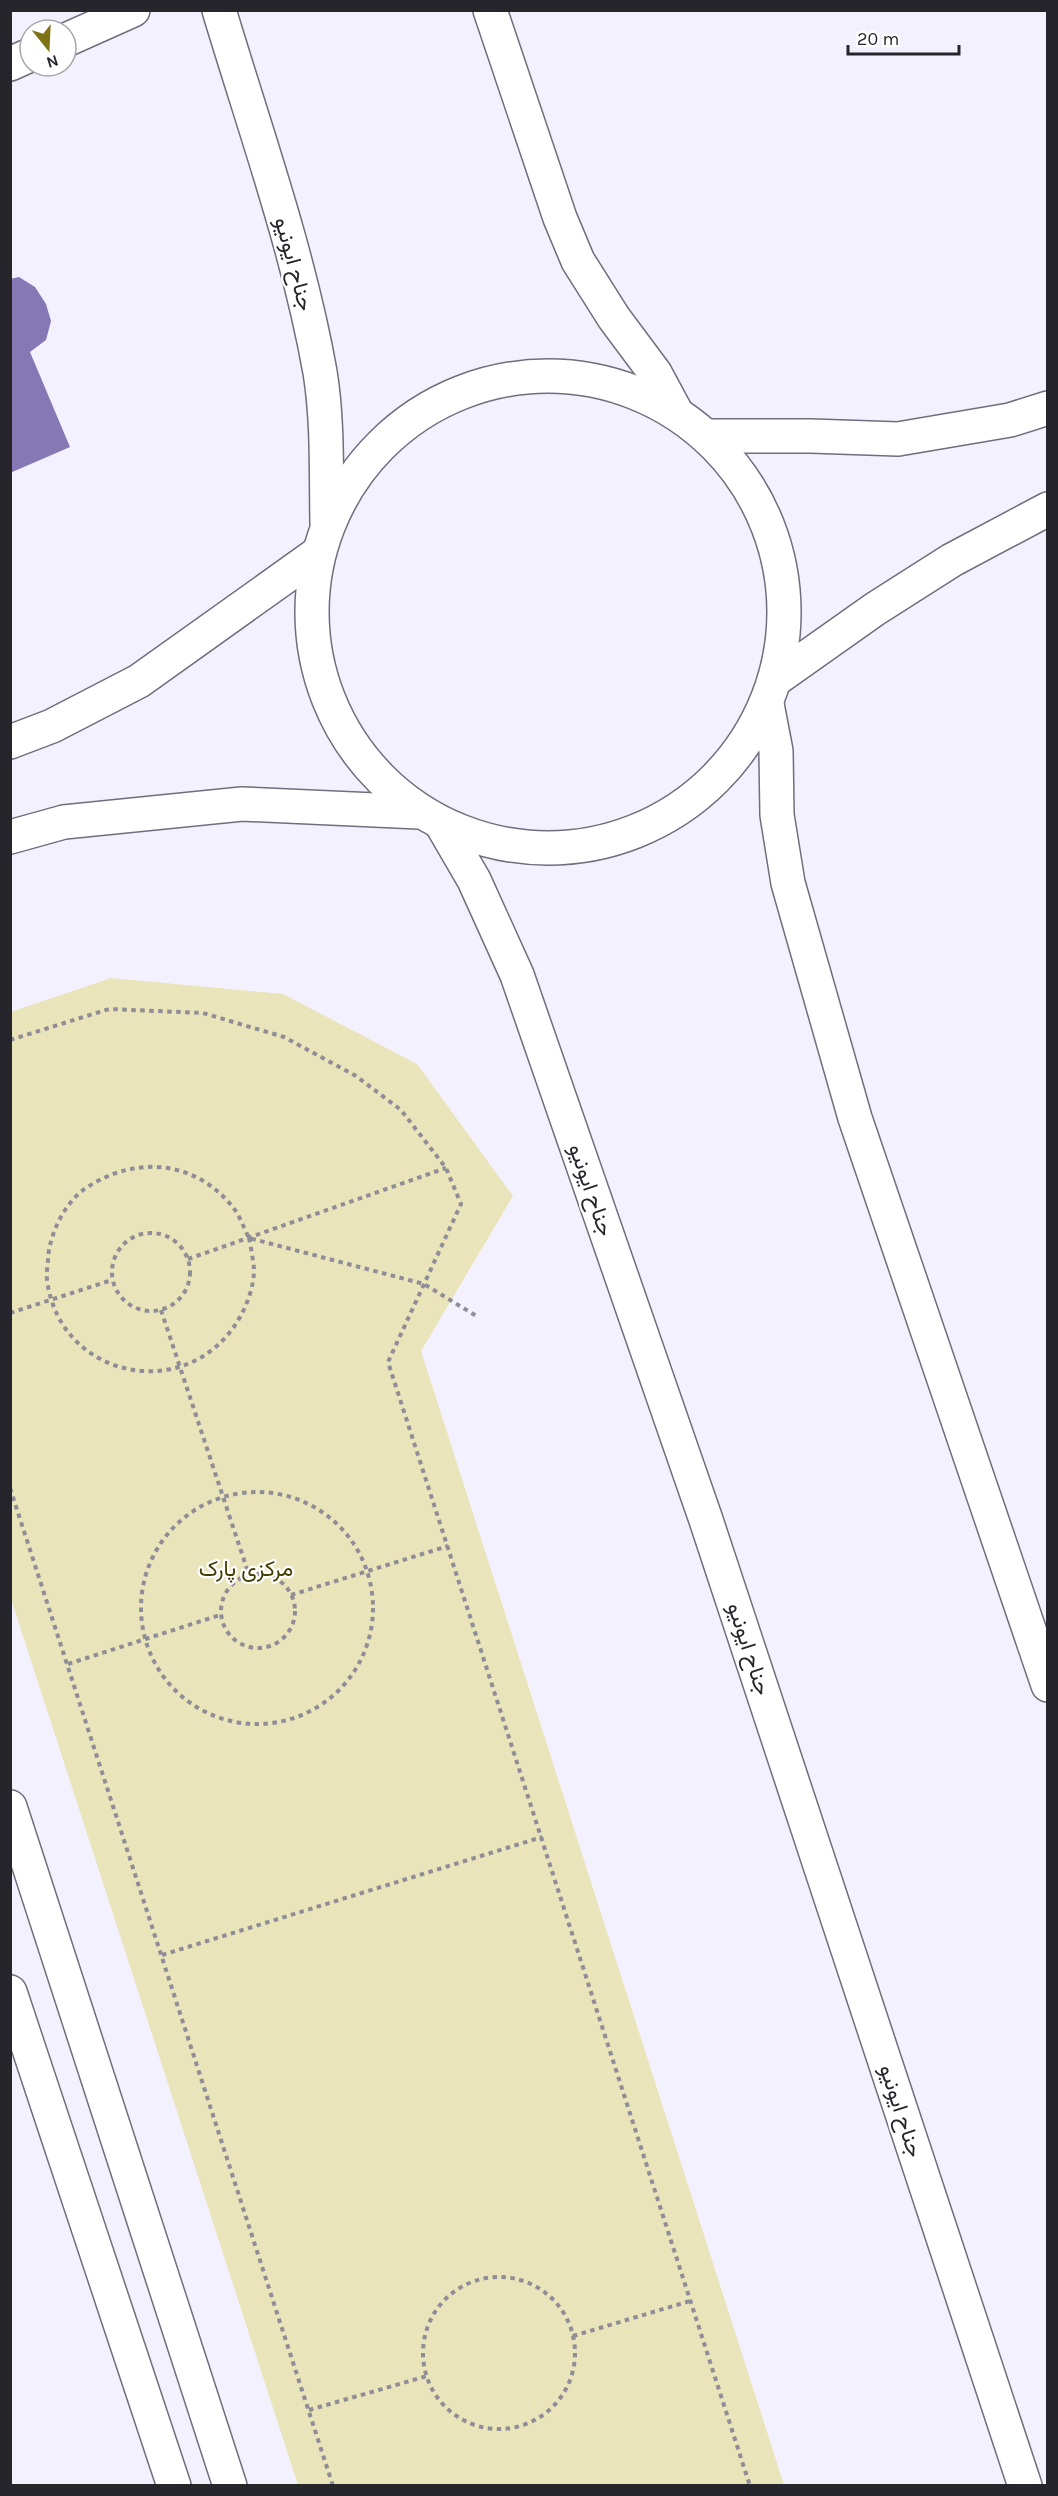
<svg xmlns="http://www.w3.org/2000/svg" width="1058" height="2496" viewBox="0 0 1058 2496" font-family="Karla,Vazirmatn,sans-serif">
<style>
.green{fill:#e9e4b9}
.building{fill:#8578b5}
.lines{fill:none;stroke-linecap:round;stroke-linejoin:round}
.street-casing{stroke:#706d7c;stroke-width:36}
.secondary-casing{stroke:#706d7c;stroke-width:36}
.path{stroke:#8f8d97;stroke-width:4;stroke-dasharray:4.5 4.5;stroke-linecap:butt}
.street{stroke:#fff;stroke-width:33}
.secondary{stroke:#fff;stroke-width:33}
.labels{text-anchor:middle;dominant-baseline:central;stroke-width:4.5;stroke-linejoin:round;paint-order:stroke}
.street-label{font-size:22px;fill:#26252c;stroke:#fff}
.park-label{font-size:22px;fill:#443d02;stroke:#fff}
</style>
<rect width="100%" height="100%" fill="#f4f1ff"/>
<path class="green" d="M 111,978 L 283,994 L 417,1064 L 513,1196 L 421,1351 L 784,2485 L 298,2485 L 11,1599 L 11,1012 Z"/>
<path class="building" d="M 19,277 L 35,287 L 46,304 L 51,321 L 46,340 L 30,352 L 70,447 L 10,473 L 10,279 Z"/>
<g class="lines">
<g class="street-casing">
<g id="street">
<path d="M 66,40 L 133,10"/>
<path d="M 10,64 L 30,55"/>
<path d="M 10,1807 L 230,2486"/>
<path d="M 10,1992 L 174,2486"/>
</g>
</g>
<g class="secondary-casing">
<g id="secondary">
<path d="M 219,10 C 255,130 298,249 320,372 C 328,421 326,473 327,523"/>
<path d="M 490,10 L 560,218 L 578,261 L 614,318 L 655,373 L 676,412"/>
<circle cx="548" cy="612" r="236"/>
<path d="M 708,436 L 811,436 L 898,439 L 1010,420 L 1048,408"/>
<path d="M 776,679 L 875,609 L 952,560 L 1048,509"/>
<path d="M 767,704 L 776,751 L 777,815 L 788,883 L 855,1118 L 1048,1685"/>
<path d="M 10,742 L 52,726 L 139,681 L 317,554"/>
<path d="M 442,825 L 474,880 L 517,975 L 706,1520 L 1025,2486"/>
<path d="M 10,837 L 64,822 L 242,804 L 419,812"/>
</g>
</g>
<g class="path">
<path d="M 10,1040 L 109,1009 L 203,1013 L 284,1037 L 356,1076 L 401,1110 L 446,1168 L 461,1204 L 388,1362 L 750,2486"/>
<circle cx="151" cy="1272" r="39"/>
<path d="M 249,1238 C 251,1248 253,1259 254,1269 C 254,1285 248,1303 240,1317 C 191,1405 60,1381 47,1280 C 46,1273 48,1265 48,1258 C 50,1233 65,1202 86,1188 C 134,1156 193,1159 232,1206 C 239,1214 244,1228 249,1238 L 424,1284 L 478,1317"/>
<path d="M 188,1259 L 446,1168"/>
<path d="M 161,1310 L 249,1575"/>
<path d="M 10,1313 L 112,1280"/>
<path d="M 10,1488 L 333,2486"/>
<circle cx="257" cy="1608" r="116"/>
<circle cx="258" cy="1611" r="37"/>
<path d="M 291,1595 L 448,1546"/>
<path d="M 68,1664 L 220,1615"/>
<path d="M 162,1955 L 542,1837"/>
<circle cx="499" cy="2353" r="76"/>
<path d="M 573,2336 L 690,2301"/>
<path d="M 309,2410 L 427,2376"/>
</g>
<use href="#street" class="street"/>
<use href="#secondary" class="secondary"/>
</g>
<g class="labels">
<g class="street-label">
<text transform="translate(294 264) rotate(75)">جناح ایونیو</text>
<text transform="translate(591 1190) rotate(71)">جناح ایونیو</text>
<text transform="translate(749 1649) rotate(72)">جناح ایونیو</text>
<text transform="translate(901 2111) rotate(72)">جناح ایونیو</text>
</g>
<g class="park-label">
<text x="246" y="1569">مرکزی پارک</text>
</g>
</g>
<rect width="1058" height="2496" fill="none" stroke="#26252c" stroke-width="24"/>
<g transform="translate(48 48) rotate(162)"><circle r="28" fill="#ffffff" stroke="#a8a8ab" stroke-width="1.5"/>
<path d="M0-4.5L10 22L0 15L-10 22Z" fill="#7d7214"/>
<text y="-9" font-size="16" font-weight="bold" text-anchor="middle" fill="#26252c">N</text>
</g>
<path d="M848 45v9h111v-9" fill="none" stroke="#26252c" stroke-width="3"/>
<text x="857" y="45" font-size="18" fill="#26252c" stroke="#ffffff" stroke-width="4.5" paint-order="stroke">20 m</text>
</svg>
